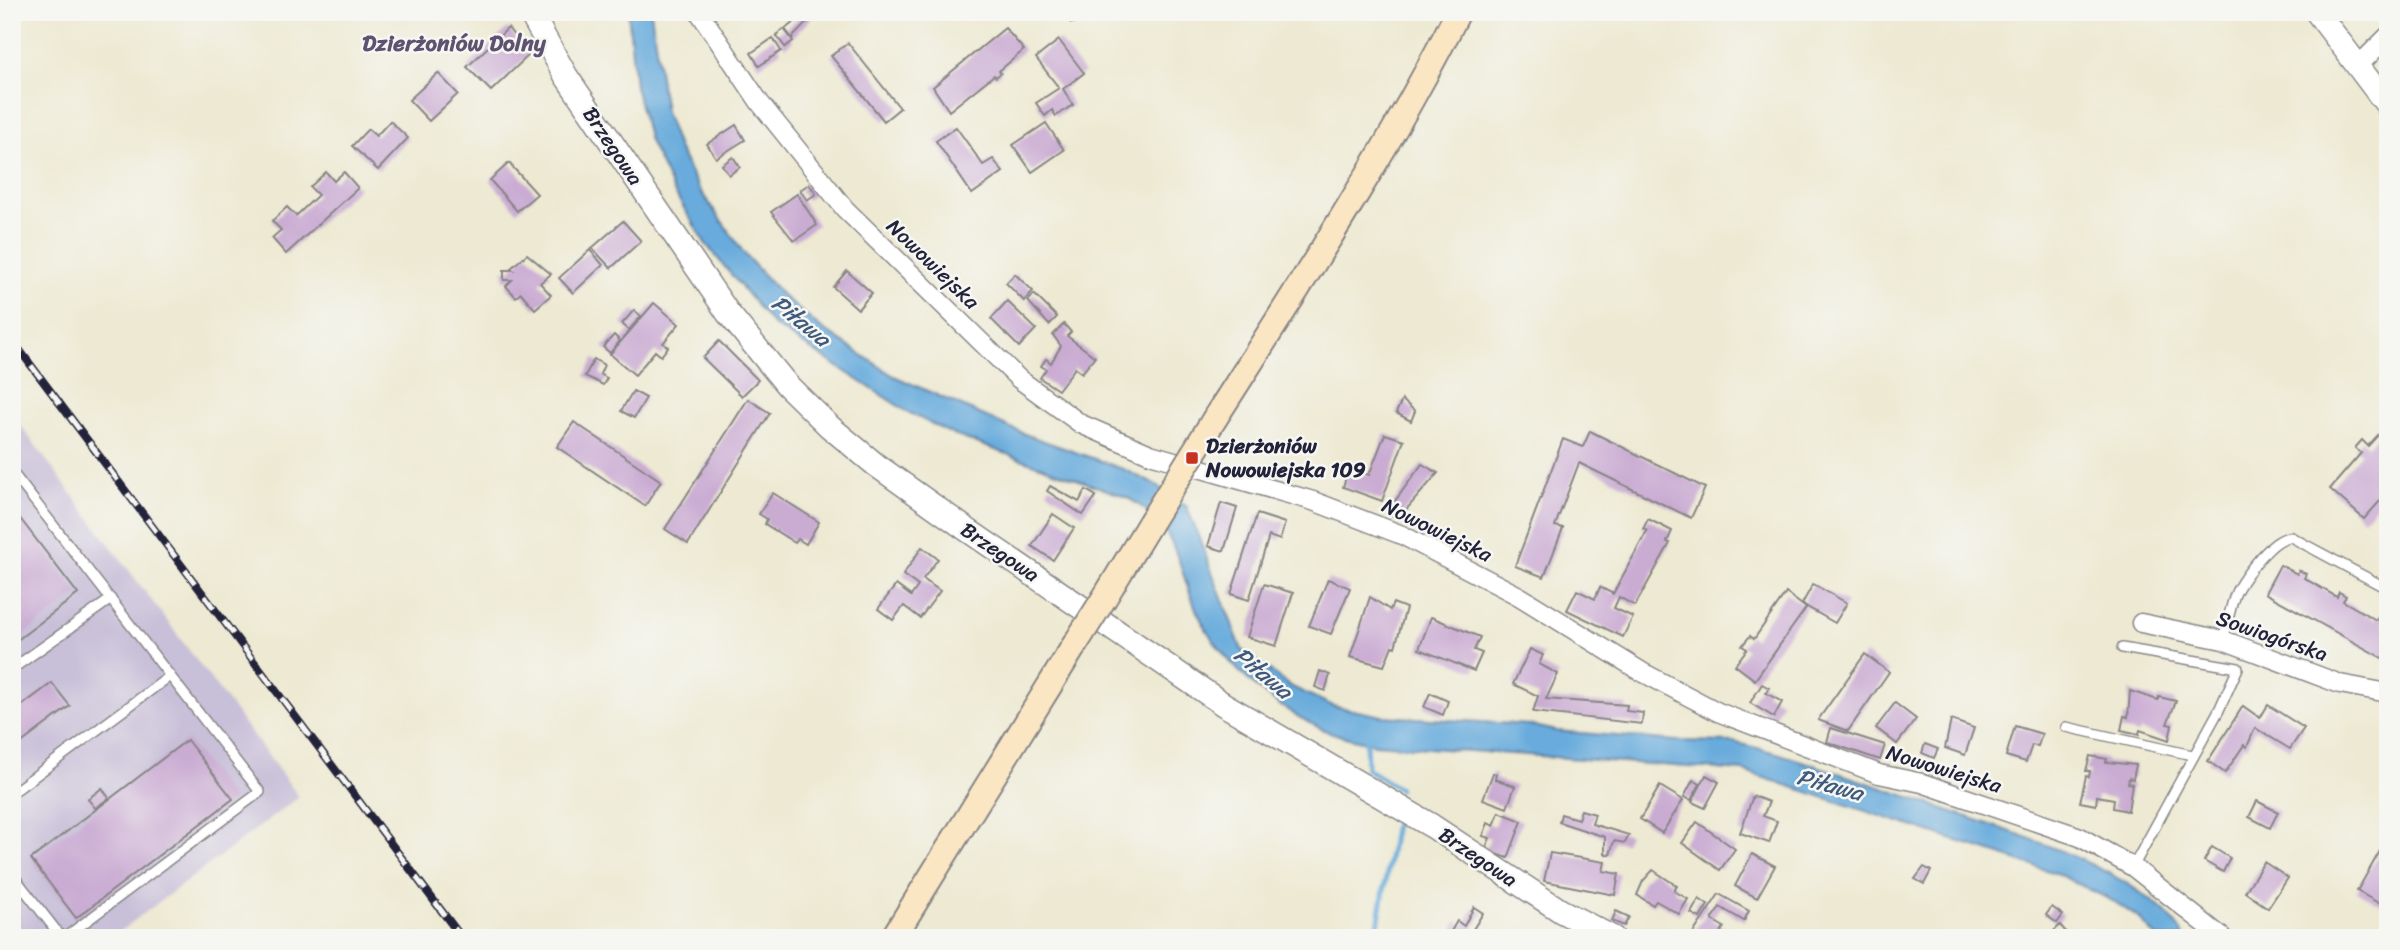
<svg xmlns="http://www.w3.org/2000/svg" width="2400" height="950" viewBox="0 0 2400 950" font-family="Sriracha,sans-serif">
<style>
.industrial{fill:#c8bfd8}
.water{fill:#68abdc;stroke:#45668c;stroke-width:2}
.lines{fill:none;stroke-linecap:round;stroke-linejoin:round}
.stream{stroke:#68abdc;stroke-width:5}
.building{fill:#caacd3}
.service-casing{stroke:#888686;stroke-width:12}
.minor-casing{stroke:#888686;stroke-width:21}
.tertiary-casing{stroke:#888686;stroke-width:26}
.secondary-casing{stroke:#888686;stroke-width:28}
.service{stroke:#fff;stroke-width:9}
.minor{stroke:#fff;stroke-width:18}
.tertiary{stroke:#fff;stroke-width:23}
.secondary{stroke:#fbe6c4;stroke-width:24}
.rail-casing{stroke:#22223b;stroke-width:8}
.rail{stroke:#f6f6f2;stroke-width:5;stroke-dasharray:16;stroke-linecap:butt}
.secondary-bridge-casing{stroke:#888686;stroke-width:28;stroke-linecap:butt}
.secondary-bridge{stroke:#fbe6c4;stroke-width:24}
.poi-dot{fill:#c8321e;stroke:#f6f6f2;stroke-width:2.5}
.labels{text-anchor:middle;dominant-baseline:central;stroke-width:5;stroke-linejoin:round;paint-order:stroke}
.street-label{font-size:21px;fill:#22223b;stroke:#f6f6f2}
.poi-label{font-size:21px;font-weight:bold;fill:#22223b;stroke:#f6f6f2;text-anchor:start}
.neighbourhood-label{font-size:23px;font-weight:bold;fill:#5d5270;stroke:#f6f6f2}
.water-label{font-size:23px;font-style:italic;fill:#3e597b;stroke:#f6f6f2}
</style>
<rect width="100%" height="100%" fill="#f6f6f2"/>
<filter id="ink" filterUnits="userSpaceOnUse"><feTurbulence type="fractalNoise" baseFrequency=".0143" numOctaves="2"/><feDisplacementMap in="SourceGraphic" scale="14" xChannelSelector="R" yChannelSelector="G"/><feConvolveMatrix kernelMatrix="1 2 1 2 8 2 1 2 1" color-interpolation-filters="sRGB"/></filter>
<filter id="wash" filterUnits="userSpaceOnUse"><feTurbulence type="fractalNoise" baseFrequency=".00686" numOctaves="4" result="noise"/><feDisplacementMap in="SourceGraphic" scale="28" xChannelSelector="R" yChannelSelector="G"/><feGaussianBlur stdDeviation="1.57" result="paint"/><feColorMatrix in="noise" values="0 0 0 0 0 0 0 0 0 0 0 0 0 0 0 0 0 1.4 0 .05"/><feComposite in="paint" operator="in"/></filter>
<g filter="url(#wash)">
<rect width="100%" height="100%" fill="#ede9d2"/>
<path class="industrial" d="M 12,414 L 299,797 L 111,938 L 12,938 Z"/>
<path class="water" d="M 628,12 L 651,12 L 665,112 L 679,150 L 698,187 L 746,256 L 783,296 L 818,326 L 894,376 L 1027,435 L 1123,469 L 1156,485 L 1187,507 L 1242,650 L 1290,686 L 1333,706 L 1382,716 L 1530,725 L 1557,731 L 1677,741 L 1733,742 L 1777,753 C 1833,771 1889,790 1944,809 C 2011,832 2151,873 2185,938 L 2157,938 L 2140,919 L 2115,902 L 2058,874 L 1743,771 L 1374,744 C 1355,739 1335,736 1318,727 C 1269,704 1219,661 1197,611 C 1175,562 1179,525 1126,497 L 954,435 L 909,413 L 772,324 L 705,243 L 673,190 L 649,141 L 635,86 Z"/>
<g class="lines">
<g class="stream">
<path d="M 1366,736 L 1367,769 L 1399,789"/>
<path d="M 1376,938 L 1395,823"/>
</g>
</g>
<g id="blocks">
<g class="building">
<path d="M 793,12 L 817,12 L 792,38 L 785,29 L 798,19 Z"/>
<path d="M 508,28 L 529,55 L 491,91 L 467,67 Z"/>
<path d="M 1005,28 L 1024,50 L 999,71 L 1001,73 L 996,77 L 994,75 L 949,111 L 933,87 Z"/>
<path d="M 784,29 L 793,41 L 785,47 L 776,35 Z"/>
<path d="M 773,38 L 781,51 L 759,66 L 751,53 Z"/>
<path d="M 1059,40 L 1084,73 L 1063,89 L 1073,105 L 1056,116 L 1052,110 L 1045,116 L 1036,103 L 1059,88 L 1036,58 Z"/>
<path d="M 848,43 L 900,108 L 884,121 L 831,56 Z"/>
<path d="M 438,73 L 458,94 L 429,121 L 409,100 Z"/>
<path d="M 390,121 L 408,138 L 378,170 L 352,146 L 368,129 L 376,136 Z"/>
<path d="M 1046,123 L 1064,150 L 1032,172 L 1013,145 Z"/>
<path d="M 736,125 L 745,140 L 716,158 L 707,144 Z"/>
<path d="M 956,127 L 983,165 L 993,159 L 1003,172 L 972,194 L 936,141 Z"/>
<path d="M 733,157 L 740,167 L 729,175 L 722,165 Z"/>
<path d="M 509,163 L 537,194 L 517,211 L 490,180 Z"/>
<path d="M 326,172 L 334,181 L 344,172 L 358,188 L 286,254 L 272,238 L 281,230 L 272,221 L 287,207 L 296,216 L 318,195 L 310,187 Z"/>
<path d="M 809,184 L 816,194 L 807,200 L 800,190 Z"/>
<path d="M 797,194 L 817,225 L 794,241 L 771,212 Z"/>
<path d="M 623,221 L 641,241 L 611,268 L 592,248 Z"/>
<path d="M 590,250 L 603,265 L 573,293 L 559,278 Z"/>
<path d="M 527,254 L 551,274 L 540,283 L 551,295 L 535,309 L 521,293 L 516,297 L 506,286 L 512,280 L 504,280 L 504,270 L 513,270 L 511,268 Z"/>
<path d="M 847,271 L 872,293 L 858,309 L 833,287 Z"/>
<path d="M 1015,274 L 1033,291 L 1024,301 L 1006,283 Z"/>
<path d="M 1034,294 L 1057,317 L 1049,325 L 1028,301 Z"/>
<path d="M 1007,301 L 1036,329 L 1019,347 L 991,319 Z"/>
<path d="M 654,303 L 679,324 L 663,343 L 668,347 L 661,356 L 655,351 L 635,375 L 610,354 Z"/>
<path d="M 634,310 L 641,316 L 629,330 L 622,324 Z"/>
<path d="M 1064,324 L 1071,332 L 1067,336 L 1095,357 L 1082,373 L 1075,368 L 1058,390 L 1040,378 L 1046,369 L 1041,366 L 1046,359 L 1051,363 L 1061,346 L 1053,335 Z"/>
<path d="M 614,335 L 620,341 L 610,353 L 603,347 Z"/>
<path d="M 719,341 L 758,380 L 742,396 L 703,358 Z"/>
<path d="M 594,359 L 604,365 L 600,374 L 607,378 L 603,385 L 585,376 Z"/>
<path d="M 633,391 L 646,398 L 634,418 L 621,411 Z"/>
<path d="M 748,399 L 770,413 L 688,544 L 665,529 Z"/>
<path d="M 1402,400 L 1415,411 L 1411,421 L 1396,413 Z"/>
<path d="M 574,422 L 661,481 L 645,506 L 557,447 Z"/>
<path d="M 2388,424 L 2388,492 L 2364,519 L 2330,489 L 2361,453 L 2355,448 L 2362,440 L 2368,446 Z"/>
<path d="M 1590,431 L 1705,488 L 1691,518 L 1579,463 L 1555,526 L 1563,528 L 1544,577 L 1515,566 L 1563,439 L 1583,447 Z"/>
<path d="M 1385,434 L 1404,440 L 1382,501 L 1343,487 L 1349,468 L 1369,475 Z"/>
<path d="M 1422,464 L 1438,473 L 1398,519 L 1387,512 Z"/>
<path d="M 1050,486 L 1079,502 L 1086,490 L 1096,496 L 1083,515 L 1047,491 Z"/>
<path d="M 773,493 L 819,522 L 806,544 L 798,539 L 795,543 L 765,524 L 767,519 L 759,514 Z"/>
<path d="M 1221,503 L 1237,508 L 1224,551 L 1208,546 Z"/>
<path d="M 12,508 L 78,594 L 12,644 Z"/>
<path d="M 1053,514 L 1074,528 L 1053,560 L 1032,546 Z"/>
<path d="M 1257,514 L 1285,523 L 1280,540 L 1269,536 L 1249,600 L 1231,594 Z"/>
<path d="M 1648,519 L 1672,531 L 1667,542 L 1670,543 L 1635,606 L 1619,597 L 1614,608 L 1633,617 L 1623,637 L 1567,610 L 1577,590 L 1595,599 L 1600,587 L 1613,594 L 1647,531 L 1643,529 Z"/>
<path d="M 922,547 L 938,559 L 923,579 L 940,591 L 920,618 L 904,606 L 893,620 L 878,609 L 896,585 L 911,596 L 918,586 L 903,575 Z"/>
<path d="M 2280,565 L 2297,574 L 2299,570 L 2306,574 L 2304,578 L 2337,597 L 2339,592 L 2346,596 L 2343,601 L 2376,620 L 2379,615 L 2385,619 L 2383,624 L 2388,626 L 2388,653 L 2384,659 L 2265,593 Z"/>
<path d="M 1328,579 L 1350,588 L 1331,634 L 1309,626 Z"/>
<path d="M 1264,584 L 1293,593 L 1276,646 L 1247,637 Z"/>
<path d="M 1813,584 L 1847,603 L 1835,623 L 1802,604 Z"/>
<path d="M 1786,593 L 1806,608 L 1755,680 L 1735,665 L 1747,649 L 1742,646 L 1750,636 L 1754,639 Z"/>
<path d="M 1370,597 L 1390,610 L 1393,603 L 1406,608 L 1395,647 L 1392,646 L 1384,666 L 1350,657 Z"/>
<path d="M 1431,617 L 1480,637 L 1474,650 L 1482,653 L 1474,671 L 1419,649 Z"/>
<path d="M 1530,649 L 1543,655 L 1539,664 L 1558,674 L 1546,699 L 1627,705 L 1626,711 L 1643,713 L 1642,724 L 1533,712 L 1538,696 L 1513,684 Z"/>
<path d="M 1865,654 L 1889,672 L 1848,731 L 1818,720 Z"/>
<path d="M 1320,671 L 1330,675 L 1325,691 L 1315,687 Z"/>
<path d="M 52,683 L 70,706 L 12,750 L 12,713 Z"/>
<path d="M 1762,684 L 1769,688 L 1766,693 L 1782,702 L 1774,717 L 1750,703 Z"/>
<path d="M 2130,691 L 2158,700 L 2159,697 L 2176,701 L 2167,724 L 2172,725 L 2169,740 L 2140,730 L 2139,734 L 2121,730 L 2124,716 L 2128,717 Z"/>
<path d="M 1430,693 L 1448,701 L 1443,715 L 1424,707 Z"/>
<path d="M 1895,703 L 1916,719 L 1897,744 L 1876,728 Z"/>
<path d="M 2268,705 L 2304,728 L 2290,749 L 2255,728 L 2247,747 L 2244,745 L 2225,773 L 2208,761 L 2243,706 L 2260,718 Z"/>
<path d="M 1951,720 L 1974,728 L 1965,755 L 1945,748 Z"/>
<path d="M 2015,726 L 2042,734 L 2038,746 L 2032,745 L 2026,762 L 2006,756 Z"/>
<path d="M 1831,728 L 1885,745 L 1880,760 L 1827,742 Z"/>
<path d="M 187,740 L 233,799 L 76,918 L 31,859 Z"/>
<path d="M 1925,744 L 1938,749 L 1934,758 L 1922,753 Z"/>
<path d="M 2090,756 L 2107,759 L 2106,762 L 2136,765 L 2133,779 L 2129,778 L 2128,783 L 2132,784 L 2128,811 L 2113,808 L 2114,799 L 2097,796 L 2096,805 L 2080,802 L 2086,776 L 2089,777 L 2090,771 L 2086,771 Z"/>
<path d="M 1493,773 L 1496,774 L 1495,779 L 1515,786 L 1507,808 L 1483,799 Z"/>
<path d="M 1706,775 L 1719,782 L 1705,808 L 1692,802 Z"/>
<path d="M 1693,780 L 1700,784 L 1691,800 L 1684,797 Z"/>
<path d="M 1660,786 L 1683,800 L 1662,833 L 1640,819 Z"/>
<path d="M 102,788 L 109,798 L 95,808 L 88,799 Z"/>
<path d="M 1753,796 L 1769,802 L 1763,816 L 1777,821 L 1769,843 L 1740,833 Z"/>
<path d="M 2257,801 L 2278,812 L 2270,828 L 2249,817 Z"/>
<path d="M 1581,810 L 1595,814 L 1592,824 L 1629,835 L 1625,843 L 1614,841 L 1610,855 L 1605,854 L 1605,837 L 1559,822 L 1561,814 L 1578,819 Z"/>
<path d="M 1499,812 L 1522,821 L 1508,858 L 1485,850 L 1490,838 L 1483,836 L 1488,823 L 1494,826 Z"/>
<path d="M 1697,822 L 1735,849 L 1720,870 L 1682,843 Z"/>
<path d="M 2388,837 L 2388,899 L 2384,906 L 2357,891 Z"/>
<path d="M 2212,847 L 2230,858 L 2223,872 L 2204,861 Z"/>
<path d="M 1550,853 L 1605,862 L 1603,871 L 1619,874 L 1615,895 L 1544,881 Z"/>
<path d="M 1752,854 L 1775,866 L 1757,898 L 1735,886 Z"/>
<path d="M 2264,862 L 2288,878 L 2268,908 L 2245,892 Z"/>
<path d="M 1924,867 L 1931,871 L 1924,884 L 1915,879 Z"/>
<path d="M 1653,870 L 1677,886 L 1674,891 L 1688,899 L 1679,914 L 1656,901 L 1653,905 L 1637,895 L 1643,881 Z"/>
<path d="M 1719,894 L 1749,911 L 1744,921 L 1720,907 L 1712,920 L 1724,927 L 1717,938 L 1690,938 Z"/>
<path d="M 1699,899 L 1708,905 L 1700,918 L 1691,913 Z"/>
<path d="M 1474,907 L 1483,913 L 1472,931 L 1484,938 L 1447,938 L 1457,921 L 1464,926 Z"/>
<path d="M 2052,907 L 2063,915 L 2057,923 L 2046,915 Z"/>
<path d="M 1616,911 L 1629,917 L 1624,926 L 1612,921 Z"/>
<path d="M 2060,925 L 2067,933 L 2062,938 L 2047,938 Z"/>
</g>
</g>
</g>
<g filter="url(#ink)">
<use href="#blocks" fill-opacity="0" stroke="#888686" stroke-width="2"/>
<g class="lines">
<g class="service-casing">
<g id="service">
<path d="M 1073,18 L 1080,12"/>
<path d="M 12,472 L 260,792 L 64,938"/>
<path d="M 2223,640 C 2228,624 2230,604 2237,590 C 2246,574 2273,537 2291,537 L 2388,589"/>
<path d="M 2122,648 L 2238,668 L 2219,710 L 2133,867"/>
<path d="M 12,669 L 111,599"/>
<path d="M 2066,727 L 2192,755"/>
<path d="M 12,793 L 170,676"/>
<path d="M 12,874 L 62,938"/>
</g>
</g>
<g class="minor-casing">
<g id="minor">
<path d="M 699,12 L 760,103 L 845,209 L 1019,379 L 1081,424 L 1150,454 L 1313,501 L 1402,535 L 1519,596 L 1642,672 L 1718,712 L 1879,774 L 1922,783 L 2080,837 L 2133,867 L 2223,938"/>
<path d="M 2358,66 L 2388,36"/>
<path d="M 2141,623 L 2223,640 L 2340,684 L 2388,693"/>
</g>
</g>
<g class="tertiary-casing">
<g id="tertiary">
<path d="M 530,12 L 566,76 L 728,313 L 787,385 L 830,427 L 876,465 L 966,529 L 1223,704 L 1432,826 L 1561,911 L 1613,938"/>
<path d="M 2317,12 L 2388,106"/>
</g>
</g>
<g class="secondary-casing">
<g id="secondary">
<path d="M 1215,418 C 1300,285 1387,153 1458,12"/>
<path d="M 1105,597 L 1150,523"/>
<path d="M 893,938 L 1074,646"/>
</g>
</g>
<use href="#service" class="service"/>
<use href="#minor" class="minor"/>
<use href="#tertiary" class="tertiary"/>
<use href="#secondary" class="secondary"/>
<g class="rail-casing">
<path id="rail" d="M 12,340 L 462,938"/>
</g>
<use href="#rail" class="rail"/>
<g class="secondary-bridge-casing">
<g id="secondary-bridge">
<path d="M 1150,523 L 1215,418"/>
<path d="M 1074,646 L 1105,597"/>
</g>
</g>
<use href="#secondary-bridge" class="secondary-bridge"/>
</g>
</g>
<rect class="poi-dot" x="1185" y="451" width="14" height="14" rx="3.5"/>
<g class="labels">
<g class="street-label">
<text transform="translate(613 146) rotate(56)">Brzegowa</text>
<text transform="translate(933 264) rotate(44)">Nowowiejska</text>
<text transform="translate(1437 530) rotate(26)">Nowowiejska</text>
<text transform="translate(1000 552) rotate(34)">Brzegowa</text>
<text transform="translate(2272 636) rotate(19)">Sowiogórska</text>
<text transform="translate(1944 769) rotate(17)">Nowowiejska</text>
<text transform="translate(1478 857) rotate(34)">Brzegowa</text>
</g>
<g class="poi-label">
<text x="1206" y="446">Dzierżoniów<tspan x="1206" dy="24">Nowowiejska 109</tspan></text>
</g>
<g class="neighbourhood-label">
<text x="454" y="43">Dzierżoniów Dolny</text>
</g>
<g class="water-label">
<text transform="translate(801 321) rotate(39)">Piława</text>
<text transform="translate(1263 673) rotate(40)">Piława</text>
<text transform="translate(1830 785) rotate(15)">Piława</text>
</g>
</g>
<rect width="2400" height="950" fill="none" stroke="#f6f6f2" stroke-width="42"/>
</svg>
